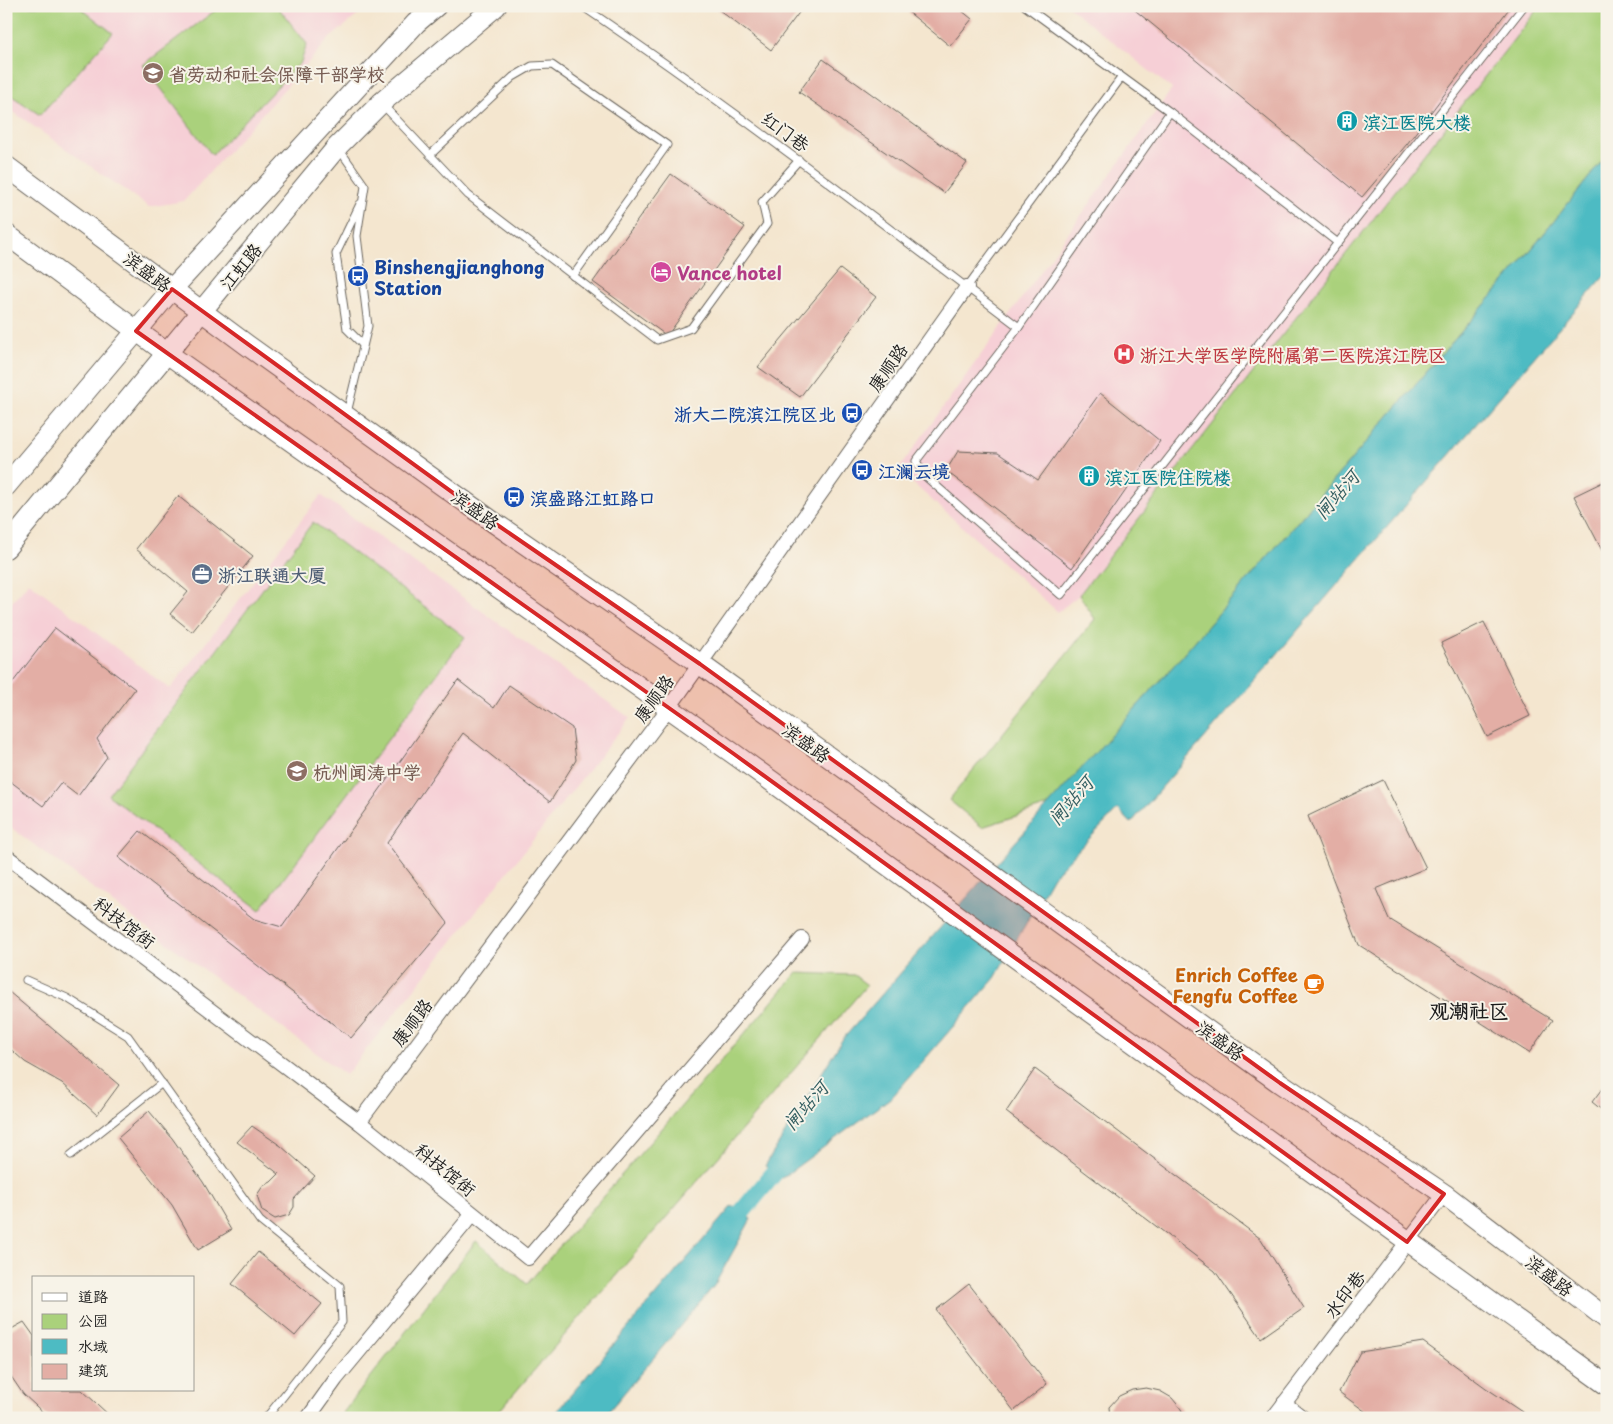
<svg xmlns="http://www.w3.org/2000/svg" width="1613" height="1424" viewBox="0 0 1613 1424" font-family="'Playpen Sans','LXGW WenKai TC',sans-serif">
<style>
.built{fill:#f6cfd6}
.green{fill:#aad17b;stroke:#63764c}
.water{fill:#4dbbc3;stroke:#346c70}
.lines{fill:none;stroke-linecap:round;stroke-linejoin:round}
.canal{stroke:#4dbbc3;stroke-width:18}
.building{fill:#e3aea5}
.service-casing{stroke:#68635b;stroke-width:9}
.minor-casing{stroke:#68635b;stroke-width:16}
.secondary-casing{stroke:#68635b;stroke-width:22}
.service{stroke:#fff;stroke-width:7}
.minor{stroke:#fff;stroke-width:14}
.secondary{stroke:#fff;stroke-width:20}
.marked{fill:#d62828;fill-opacity:0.2;stroke:#d62828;stroke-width:4;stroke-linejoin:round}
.labels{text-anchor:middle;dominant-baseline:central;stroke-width:4;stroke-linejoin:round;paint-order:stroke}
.education-label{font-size:18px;font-weight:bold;fill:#785e54;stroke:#f7f3e8;text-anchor:start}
.culture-label{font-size:18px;font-weight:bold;fill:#0d838f;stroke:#f7f3e8;text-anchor:start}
.street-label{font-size:18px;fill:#1c1c1c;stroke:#f7f3e8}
.transit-label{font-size:18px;font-weight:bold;fill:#164399;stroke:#f7f3e8;text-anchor:start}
.hotel-label{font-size:18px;font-weight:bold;fill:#b23c85;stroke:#f7f3e8;text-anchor:start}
.health-label{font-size:18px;font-weight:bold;fill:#be3a42;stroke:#f7f3e8;text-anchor:start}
.service-label{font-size:18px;font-weight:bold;fill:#4e5e75;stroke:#f7f3e8;text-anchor:start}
.food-label{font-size:18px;font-weight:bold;fill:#c56008;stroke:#f7f3e8;text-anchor:end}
.water-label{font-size:19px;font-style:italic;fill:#305c5f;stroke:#f7f3e8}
.quarter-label{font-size:20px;font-weight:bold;fill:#1c1c1c;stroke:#f7f3e8}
</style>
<rect width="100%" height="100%" fill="#f7f3e8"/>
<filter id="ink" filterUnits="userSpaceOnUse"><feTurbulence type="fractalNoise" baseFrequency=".02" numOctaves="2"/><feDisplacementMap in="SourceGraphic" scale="10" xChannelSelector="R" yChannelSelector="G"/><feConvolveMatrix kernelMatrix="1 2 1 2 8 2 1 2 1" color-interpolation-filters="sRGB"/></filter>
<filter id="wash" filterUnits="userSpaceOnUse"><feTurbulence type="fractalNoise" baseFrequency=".0096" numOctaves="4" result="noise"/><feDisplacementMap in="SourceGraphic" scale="20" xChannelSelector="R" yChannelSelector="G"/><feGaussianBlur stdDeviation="1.12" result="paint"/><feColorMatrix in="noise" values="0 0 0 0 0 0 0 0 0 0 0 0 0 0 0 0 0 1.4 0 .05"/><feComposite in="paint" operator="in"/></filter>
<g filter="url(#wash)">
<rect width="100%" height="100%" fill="#f4e6cf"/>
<g class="built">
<path d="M 6,6 L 369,6 L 330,38 L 184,201 L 149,207 L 6,107 Z"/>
<path d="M 1068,6 L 1540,6 L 1079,595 L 1058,612 L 898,470 L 1172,89 Z"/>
<path d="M 321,495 L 630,718 L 346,1075 L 6,824 L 6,609 L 29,582 L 170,689 Z"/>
</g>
<g class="green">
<path d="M 6,6 L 78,6 L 113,33 L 40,115 L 6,92 Z"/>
<path d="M 221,6 L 277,6 L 307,44 L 301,62 L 212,155 L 143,65 Z"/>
<path d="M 1540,6 L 1607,6 L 1607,155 L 1518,266 L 1176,663 L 1048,806 L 982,827 L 949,800 L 1095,619 L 1079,595 Z"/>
<path d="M 313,522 L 465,637 L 260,910 L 108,795 Z"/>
<path d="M 797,973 L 854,975 L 867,985 L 493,1418 L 339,1418 L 476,1241 L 527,1284 Z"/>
</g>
<g class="water">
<path d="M 1607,155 L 1607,273 L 1131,823 L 1118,809 L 1053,876 L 995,978 L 893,1096 L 782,1178 L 765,1166 L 842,1040 L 1010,848 L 1176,663 L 1518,266 Z"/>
<path d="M 732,1206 L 751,1219 L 714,1286 L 603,1418 L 551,1418 Z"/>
</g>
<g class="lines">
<path class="canal" d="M 727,1230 L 790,1154"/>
</g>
<g id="blocks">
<g class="building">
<path d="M 714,6 L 804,6 L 771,50 Z"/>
<path d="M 901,6 L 956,6 L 972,19 L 950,46 Z"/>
<path d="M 1130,6 L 1511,6 L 1407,144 L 1362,197 Z"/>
<path d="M 823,59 L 967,163 L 944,193 L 799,92 Z"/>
<path d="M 671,174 L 745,227 L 667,336 L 593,282 Z"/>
<path d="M 840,269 L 876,297 L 800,397 L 758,367 Z"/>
<path d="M 1100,393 L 1160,441 L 1072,568 L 946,471 L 958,451 L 998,453 L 1038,480 Z"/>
<path d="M 1607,480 L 1607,560 L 1574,496 Z"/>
<path d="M 178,496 L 253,556 L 192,632 L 170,614 L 188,592 L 136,549 Z"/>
<path d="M 1484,622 L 1530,716 L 1487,737 L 1441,643 Z"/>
<path d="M 55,628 L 135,689 L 97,739 L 107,757 L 78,796 L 61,783 L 43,806 L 6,778 L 6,691 Z"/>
<path d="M 458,680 L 494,708 L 509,685 L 572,728 L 576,760 L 550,802 L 463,733 L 387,843 L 448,923 L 351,1038 L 118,857 L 140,831 L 254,919 L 282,927 Z"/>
<path d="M 1383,780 L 1426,868 L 1376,889 L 1389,919 L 1552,1020 L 1529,1053 L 1359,945 L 1308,816 Z"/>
<path d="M 9,992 L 119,1085 L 97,1115 L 62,1083 L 25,1062 L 6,1045 L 6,995 Z"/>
<path d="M 1035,1069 L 1261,1239 L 1304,1308 L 1261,1338 L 1215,1271 L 1006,1112 Z"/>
<path d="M 1607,1082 L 1607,1114 L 1592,1102 Z"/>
<path d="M 149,1111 L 172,1138 L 203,1182 L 231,1230 L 198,1250 L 172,1205 L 118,1138 Z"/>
<path d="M 252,1126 L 281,1146 L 315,1176 L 294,1199 L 294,1207 L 289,1215 L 275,1219 L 262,1211 L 257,1195 L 263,1186 L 271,1182 L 279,1174 L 237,1142 Z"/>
<path d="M 258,1252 L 322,1304 L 295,1336 L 232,1284 Z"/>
<path d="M 969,1284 L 1047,1384 L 1014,1411 L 936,1310 Z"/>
<path d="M 24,1322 L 34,1336 L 34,1390 L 82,1390 L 112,1418 L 49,1418 L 23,1394 L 6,1369 L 6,1332 Z"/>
<path d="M 1423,1342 L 1486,1388 L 1531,1418 L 1374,1418 L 1339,1392 L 1360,1352 Z"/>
<path d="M 1146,1388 L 1160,1391 L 1172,1398 L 1181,1409 L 1185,1418 L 1110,1418 L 1109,1407 L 1119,1396 L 1132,1390 Z"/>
</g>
</g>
</g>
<g filter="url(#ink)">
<use href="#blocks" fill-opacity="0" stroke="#68635b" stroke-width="1"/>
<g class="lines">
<g class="service-casing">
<g id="service">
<path d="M 582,6 C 732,107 875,218 1019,327 L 916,461 L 925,476 L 1061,595 L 1524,6"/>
<path d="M 1025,6 L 1170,112 L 1338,243"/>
<path d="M 382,104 L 468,195 L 657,340 L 691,328 L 767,224 L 762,202 L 799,160"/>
<path d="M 339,149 L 365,186 L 357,236 L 368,326 L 347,413"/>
<path d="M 430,155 L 513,77 L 532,66 L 552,65 L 667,145 L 573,276"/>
<path d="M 360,204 L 336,254 L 347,329 L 363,345"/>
<path d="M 967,287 L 1121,78"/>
<path d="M 1019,327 L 1170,112"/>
<path d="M 26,980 L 67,998 L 128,1036 L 260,1221 L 340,1286 L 342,1322 L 266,1418"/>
<path d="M 71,1155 L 162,1083"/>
</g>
</g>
<g class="minor-casing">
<g id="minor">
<path d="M 6,856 L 359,1122 L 528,1258 L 802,939"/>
<path d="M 359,1122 L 668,709 L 967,287"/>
<path d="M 1284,1403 L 1303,1418"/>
<path d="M 308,1418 L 336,1379 L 472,1215"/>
<path d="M 1273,1418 L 1444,1194"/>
</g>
</g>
<g class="secondary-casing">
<g id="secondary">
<path d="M 6,166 L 247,345 L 496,524 L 700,664 L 1280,1083 L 1444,1194 L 1607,1319"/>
<path d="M 6,234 L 168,354 L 734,754 L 1607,1385"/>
<path d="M 6,486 L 172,289 L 416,23 L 436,6"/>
<path d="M 6,548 L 337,147 L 381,103 L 496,6"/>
</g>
</g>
<use href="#service" class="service"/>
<use href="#minor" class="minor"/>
<use href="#secondary" class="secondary"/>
</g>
</g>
<path class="marked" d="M 172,289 L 496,524 L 700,664 L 1280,1083 L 1444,1194 L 1407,1242 L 734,754 L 136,331 Z"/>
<defs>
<g id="school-disc" transform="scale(1.125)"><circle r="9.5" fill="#8d6e63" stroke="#f7f3e8"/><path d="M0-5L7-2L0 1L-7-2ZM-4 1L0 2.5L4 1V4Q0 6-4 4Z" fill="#fff"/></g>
<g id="building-disc" transform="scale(1.125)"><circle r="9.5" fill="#0f9aa8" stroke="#f7f3e8"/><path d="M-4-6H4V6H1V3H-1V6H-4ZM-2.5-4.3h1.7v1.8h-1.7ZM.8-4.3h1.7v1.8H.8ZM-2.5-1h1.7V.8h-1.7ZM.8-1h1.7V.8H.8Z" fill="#fff"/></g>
<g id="hotel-disc" transform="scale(1.125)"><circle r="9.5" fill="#d1479c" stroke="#f7f3e8"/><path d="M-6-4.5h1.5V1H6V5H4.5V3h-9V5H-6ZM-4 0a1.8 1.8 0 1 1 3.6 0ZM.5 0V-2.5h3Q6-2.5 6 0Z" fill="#fff"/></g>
<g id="bus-disc" transform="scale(1.125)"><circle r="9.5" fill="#1a4fb4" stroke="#f7f3e8"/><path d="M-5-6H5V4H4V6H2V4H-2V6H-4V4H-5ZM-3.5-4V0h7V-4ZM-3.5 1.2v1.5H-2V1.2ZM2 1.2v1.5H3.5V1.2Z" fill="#fff"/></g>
<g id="hospital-disc" transform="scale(1.125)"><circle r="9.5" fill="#e0444e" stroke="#f7f3e8"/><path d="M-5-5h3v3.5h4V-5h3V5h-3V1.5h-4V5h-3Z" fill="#fff"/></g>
<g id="office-disc" transform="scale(1.125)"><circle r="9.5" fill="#5c6f8a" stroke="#f7f3e8"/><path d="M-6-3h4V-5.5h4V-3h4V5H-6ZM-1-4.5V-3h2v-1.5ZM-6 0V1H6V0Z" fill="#fff"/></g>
<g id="cafe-disc" transform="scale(1.125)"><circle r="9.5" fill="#e8710a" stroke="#f7f3e8"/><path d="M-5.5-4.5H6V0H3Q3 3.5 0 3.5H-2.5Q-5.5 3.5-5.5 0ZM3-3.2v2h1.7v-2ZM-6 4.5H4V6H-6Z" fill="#fff"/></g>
</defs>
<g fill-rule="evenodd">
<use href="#school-disc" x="153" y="73"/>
<use href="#building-disc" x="1347" y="121"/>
<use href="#hotel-disc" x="661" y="272"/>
<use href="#bus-disc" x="358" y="276"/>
<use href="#hospital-disc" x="1124" y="354"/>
<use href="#bus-disc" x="852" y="413"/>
<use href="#bus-disc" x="862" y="470"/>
<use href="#building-disc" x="1089" y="476"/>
<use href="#bus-disc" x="514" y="497"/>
<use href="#office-disc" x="202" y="574"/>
<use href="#school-disc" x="297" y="771"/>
<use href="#cafe-disc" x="1314" y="984"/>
</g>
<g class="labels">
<g class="education-label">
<text x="169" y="73">省劳动和社会保障干部学校</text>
<text x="313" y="771">杭州闻涛中学</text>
</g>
<g class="culture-label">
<text x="1363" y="121">滨江医院大楼</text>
<text x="1105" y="476">滨江医院住院楼</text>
</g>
<g class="street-label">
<text transform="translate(786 131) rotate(36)">红门巷</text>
<text transform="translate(240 266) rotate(-51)">江虹路</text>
<text transform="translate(148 271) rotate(37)">滨盛路</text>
<text transform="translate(887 367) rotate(-55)">康顺路</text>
<text transform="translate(476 509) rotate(36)">滨盛路</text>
<text transform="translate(653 698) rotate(-54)">康顺路</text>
<text transform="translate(807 742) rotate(36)">滨盛路</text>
<text transform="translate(125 922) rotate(37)">科技馆街</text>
<text transform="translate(411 1022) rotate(-53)">康顺路</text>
<text transform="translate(1221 1040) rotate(36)">滨盛路</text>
<text transform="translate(446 1169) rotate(39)">科技馆街</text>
<text transform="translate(1550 1275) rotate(38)">滨盛路</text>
<text transform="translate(1344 1294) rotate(-53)">水印巷</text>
</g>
<g class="transit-label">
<text x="374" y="266">Binshengjianghong<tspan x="374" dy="21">Station</tspan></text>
<text x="836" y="413" text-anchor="end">浙大二院滨江院区北</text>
<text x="878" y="470">江澜云境</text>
<text x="530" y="497">滨盛路江虹路口</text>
</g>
<g class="hotel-label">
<text x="677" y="272">Vance hotel</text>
</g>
<g class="health-label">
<text x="1140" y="354">浙江大学医学院附属第二医院滨江院区</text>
</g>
<g class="service-label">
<text x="218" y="574">浙江联通大厦</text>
</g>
<g class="food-label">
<text x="1298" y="974">Enrich Coffee<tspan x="1298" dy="21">Fengfu Coffee</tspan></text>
</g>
<g class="water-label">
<text transform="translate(1336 494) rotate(-49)">闸站河</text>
<text transform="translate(1070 800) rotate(-49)">闸站河</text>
<text transform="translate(805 1105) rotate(-49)">闸站河</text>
</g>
<g class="quarter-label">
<text x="1469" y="1010">观潮社区</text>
</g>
</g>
<rect width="1613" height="1424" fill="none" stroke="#f7f3e8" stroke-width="25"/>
<rect x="32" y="1276" width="162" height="115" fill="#f7f3e8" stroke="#9f9d96"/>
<rect x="42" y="1293" width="25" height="8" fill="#ffffff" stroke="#9f9d96"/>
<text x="78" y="1302" font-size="15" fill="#1c1c1c">道路</text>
<rect x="42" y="1314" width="25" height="15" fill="#aad17b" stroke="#9f9d96"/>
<text x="78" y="1326" font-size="15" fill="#1c1c1c">公园</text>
<rect x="42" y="1339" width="25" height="15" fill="#4dbbc3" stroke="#9f9d96"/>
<text x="78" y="1352" font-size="15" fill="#1c1c1c">水域</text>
<rect x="42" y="1364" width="25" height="15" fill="#e3aea5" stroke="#9f9d96"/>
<text x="78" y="1376" font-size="15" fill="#1c1c1c">建筑</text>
</svg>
